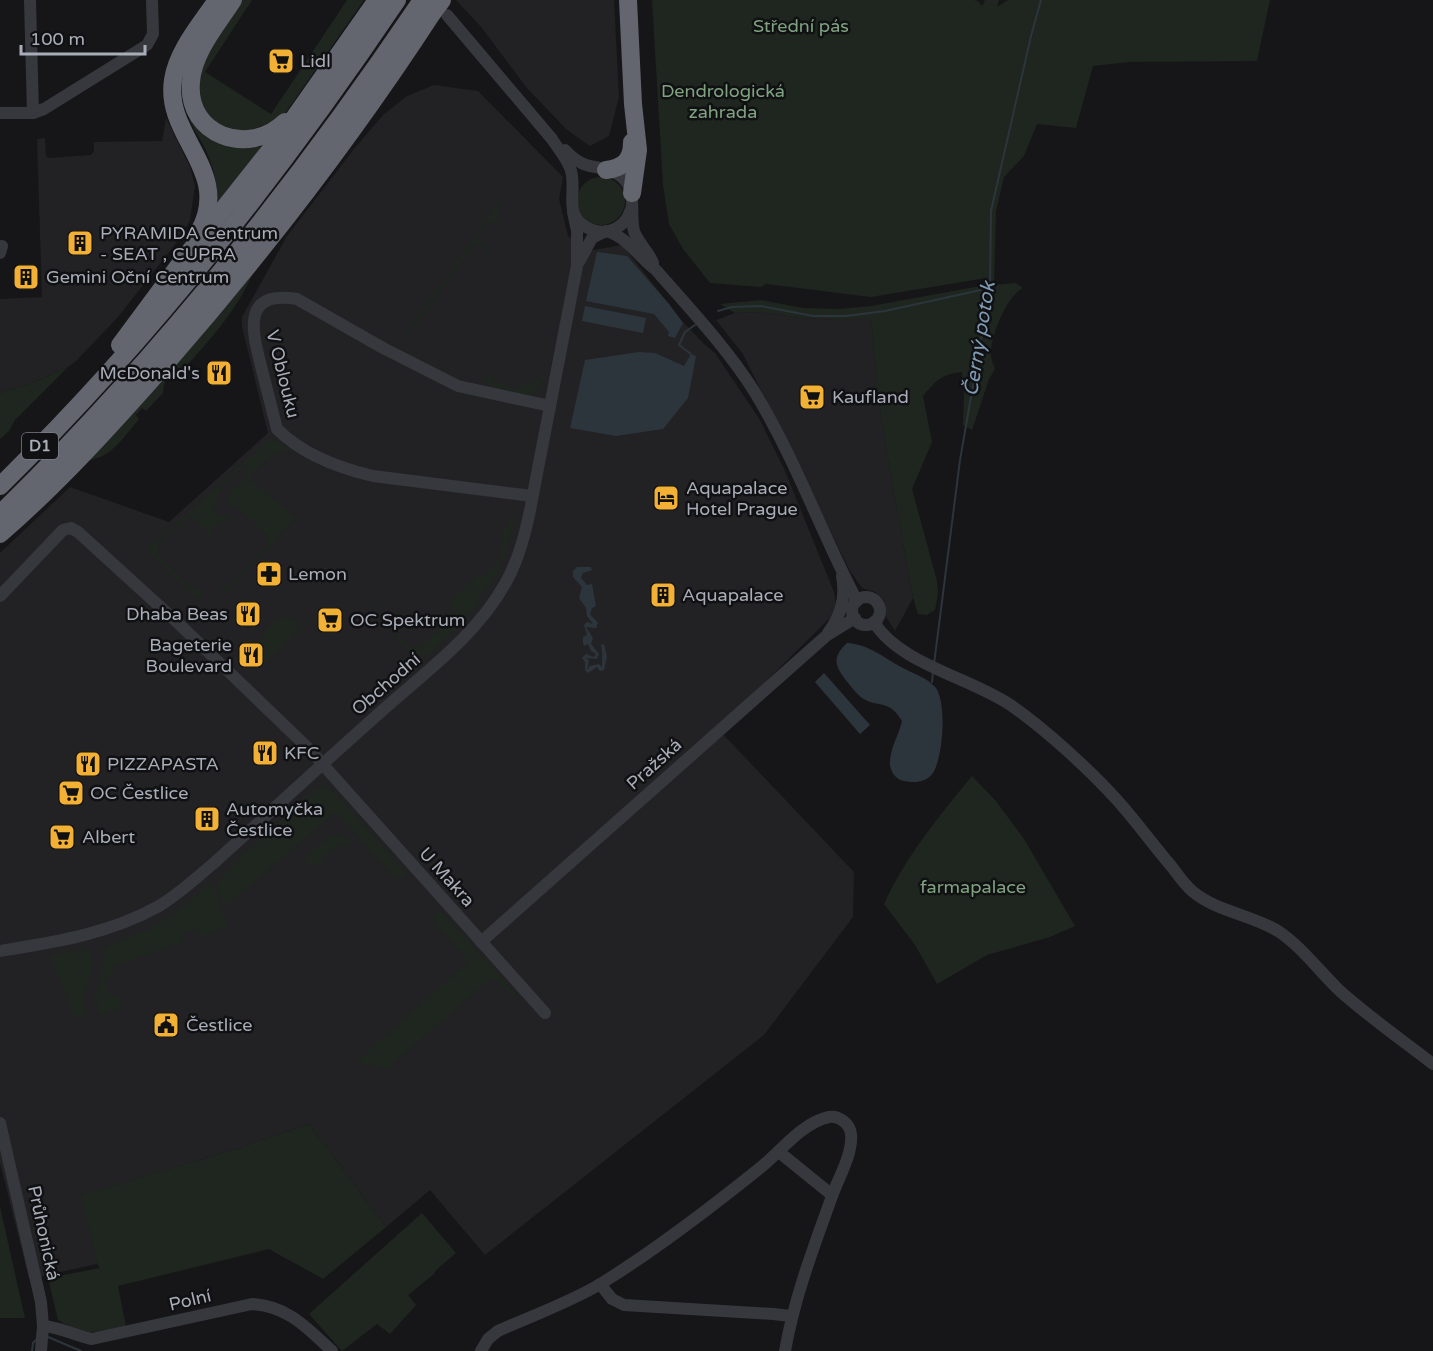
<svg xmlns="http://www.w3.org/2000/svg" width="1433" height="1351" viewBox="0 0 1433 1351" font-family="'Varela Round',sans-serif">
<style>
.built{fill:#222225}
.green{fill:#1e261f}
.water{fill:#2c353c}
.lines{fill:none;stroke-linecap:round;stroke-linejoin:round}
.stream{stroke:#2c353c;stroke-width:2}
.minor{stroke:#37383d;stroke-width:12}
.highway{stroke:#63666e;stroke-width:18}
.highway-bridge{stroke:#63666e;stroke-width:18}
.labels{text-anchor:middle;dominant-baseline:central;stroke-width:5;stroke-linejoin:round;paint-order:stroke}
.shield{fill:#111113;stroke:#7b7e86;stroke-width:1.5}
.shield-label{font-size:16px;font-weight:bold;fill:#a8adb8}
.park-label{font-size:18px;fill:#7fa381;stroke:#111113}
.poi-label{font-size:18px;fill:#a8adb8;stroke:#111113;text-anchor:start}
.street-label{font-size:18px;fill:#a8adb8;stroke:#111113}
.water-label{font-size:20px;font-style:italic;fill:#7f9bb3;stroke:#111113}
</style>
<rect width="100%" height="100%" fill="#161618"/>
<g class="built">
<path d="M 456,0 L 614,0 L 619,97 L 609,136 L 590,146 L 567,130 L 526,87 L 482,28 Z"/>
<path d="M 434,85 L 478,91 L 563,177 L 559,199 L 568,236 L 593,250 L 622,245 L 683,322 L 704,344 L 715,353 L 760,420 L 785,471 L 834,592 L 837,611 L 718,729 L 854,872 L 853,917 L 764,1035 L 485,1255 L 430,1190 L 386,1227 L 309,1124 L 236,1149 L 82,1195 L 97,1264 L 29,1279 L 0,1163 L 0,553 L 70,487 L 169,522 L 268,433 L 242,327 L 242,317 L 287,236 L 354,149 L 383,115 L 407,96 Z"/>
<path d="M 166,118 L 190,167 L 195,186 L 190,220 L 180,238 L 118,317 L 76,361 L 68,367 L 27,385 L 0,393 L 0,299 L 42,297 L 37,139 L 45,138 L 46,156 L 49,158 L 91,155 L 94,151 L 94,142 L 162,141 Z"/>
<path d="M 761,312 L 800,318 L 841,320 L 871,317 L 878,395 L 888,459 L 913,598 L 895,631 L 885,615 L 884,600 L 875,592 L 862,588 L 850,571 L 743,354 L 716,320 L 735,313 Z"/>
</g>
<g class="green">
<path d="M 240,0 L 252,0 L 205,72 L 271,114 L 347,0 L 364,0 L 284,115 L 277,120 L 237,135 L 203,115 L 197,72 Z"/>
<path d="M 652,0 L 974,0 L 978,1 L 982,6 L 985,0 L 999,0 L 997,7 L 1008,0 L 1270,0 L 1257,61 L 1129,62 L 1093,66 L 1076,128 L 1037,124 L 1024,156 L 1004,177 L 996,211 L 994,285 L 1016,283 L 1023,288 C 1007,296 990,336 991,355 C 991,360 994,365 995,369 L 989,379 L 972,430 L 963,425 L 964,395 L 962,372 C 941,374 936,381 923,396 L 932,442 L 912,489 L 937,581 L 938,594 L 935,610 L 927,615 L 918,614 L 913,598 L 888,459 L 878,395 L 871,318 L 841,320 L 800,318 L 761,312 L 735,313 L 720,304 L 761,300 L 803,308 L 838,309 L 871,306 L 986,285 L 986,278 L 871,297 L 766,284 L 761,287 L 710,283 L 683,249 L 669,224 L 663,185 Z"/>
<path d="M 183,82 L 219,143 L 229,146 L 264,147 L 220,204 L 217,201 C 217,191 216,179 213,169 C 204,135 181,123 183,82 Z"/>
<circle cx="601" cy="201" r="24"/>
<path d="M 502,197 L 496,225 L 489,221 L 476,239 L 491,250 L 477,324 L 489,252 L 475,242 L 414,328 L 405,339 L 403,338 Z"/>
<path d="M 254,271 C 236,312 212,337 183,370 L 175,371 L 164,384 L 163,393 L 146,411 L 142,408 L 136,415 L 139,419 C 126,434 112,457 90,460 L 90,459 Z"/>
<path d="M 68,367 L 15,420 L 9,431 L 0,439 L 0,393 L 27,385 Z"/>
<path d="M 490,373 L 494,375 L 493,381 L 520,390 L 522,385 L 534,382 L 540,375 L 543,374 L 540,387 L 530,396 L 490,386 L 485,379 Z"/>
<path d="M 271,438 L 295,451 C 275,446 262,465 249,478 L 296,518 L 225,594 L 220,588 L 224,585 L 228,587 L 268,544 L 265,541 L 268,536 L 234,505 L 231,507 L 228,503 L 229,494 L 248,475 L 247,464 C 239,471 227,479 221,488 C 215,497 221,499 212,510 L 221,518 L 226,515 L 229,520 L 227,523 L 222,520 L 210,533 L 213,539 L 205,537 L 208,532 L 190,515 L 179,527 L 176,526 L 158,546 L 159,548 L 156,553 L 196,591 L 200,588 L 202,594 L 199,599 L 147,550 Z"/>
<path d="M 513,516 L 515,516 C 510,536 505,559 495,576 C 488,587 479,591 478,605 L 429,655 L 413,656 L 375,613 L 375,597 L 377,600 L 377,611 L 410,647 L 420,647 L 452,618 L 453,607 L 449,601 L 479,574 L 483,578 L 499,560 L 504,529 Z"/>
<path d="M 285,617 L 294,619 L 301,626 L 261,668 C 253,649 264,622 285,617 Z"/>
<path d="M 972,776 L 996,801 L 1024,839 L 1075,926 L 1050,937 L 987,955 L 937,984 L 915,945 L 884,904 C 906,856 939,816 972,776 Z"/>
<path d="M 322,786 L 329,788 L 336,794 L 407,874 L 400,879 L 394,877 L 336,812 L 225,907 L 216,884 L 243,854 L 316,789 Z"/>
<path d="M 339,834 L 347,837 L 353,844 L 337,846 L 322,858 L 322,864 L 306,864 L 306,857 L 330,836 Z"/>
<path d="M 212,882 L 228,927 L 199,937 L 196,929 L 181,934 L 183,942 L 111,967 L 114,976 L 104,980 L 108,993 L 117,998 L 121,997 L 123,1004 L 120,1006 L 123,1008 L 100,1015 L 96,998 L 106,949 L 113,943 L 146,931 L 172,915 Z"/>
<path d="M 439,911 L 441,911 L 516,994 L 513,998 L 498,981 L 490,979 L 387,1069 L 356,1062 L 469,961 L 435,923 L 434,917 Z"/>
<path d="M 86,949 C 99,961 87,979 84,995 C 83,1001 85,1008 85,1015 L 75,1019 L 50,955 Z"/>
<path d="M 309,1124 L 386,1227 L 323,1279 L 269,1249 L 118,1286 L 126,1327 C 95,1333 86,1337 58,1320 L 48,1278 L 100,1268 L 97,1264 L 81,1195 L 236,1149 Z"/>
<path d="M 0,1207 L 25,1318 L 0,1318 Z"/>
<path d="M 422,1213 L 456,1253 L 436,1270 L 434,1274 L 408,1295 L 416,1305 L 390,1334 L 377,1324 L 342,1351 L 309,1314 Z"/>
</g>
<g class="water">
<path d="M 597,252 L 627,256 L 669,304 L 683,323 L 675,338 L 668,336 L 669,332 L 654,314 L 586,301 Z"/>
<path d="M 585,306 L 646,318 L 643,333 L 582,321 Z"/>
<path d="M 639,352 L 655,353 L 684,366 L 691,354 L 696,356 L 688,398 L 663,429 L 616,436 L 570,428 L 585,360 Z"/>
<path d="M 577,567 L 591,567 L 592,570 L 583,573 L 581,578 L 587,585 L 592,584 L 596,606 L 592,608 L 590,614 L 598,623 L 596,628 L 586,627 L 593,638 L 591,644 L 599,654 L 597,659 L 585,658 L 589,660 L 587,670 L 590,666 L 599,664 L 602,667 C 602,659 603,653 601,645 L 604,644 L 607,657 L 604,670 L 600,671 L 597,667 L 588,673 L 585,670 L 585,662 L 582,658 L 586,654 L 594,657 L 596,654 L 591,651 L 588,644 L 585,646 L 583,644 L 583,637 L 587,635 L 584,625 L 587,622 L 593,624 L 587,616 L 586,608 L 579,598 L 582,587 L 573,577 L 573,571 Z"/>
<path d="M 847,643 C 868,644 883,657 901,667 C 912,673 928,678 936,688 C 947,704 943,757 933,773 C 926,783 914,783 904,781 C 896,780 891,772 890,765 C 889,750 899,735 902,721 C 888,698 880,709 862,698 C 857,694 853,689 849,684 C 836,668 830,659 847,643 Z"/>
<path d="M 824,673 L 870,725 L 860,734 L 815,682 Z"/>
</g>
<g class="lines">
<g class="stream">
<path d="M 718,311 L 732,307 L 761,306 L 813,316 L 846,316 L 885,311 L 990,288"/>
<path d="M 691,354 L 679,345 L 685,332 L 695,325"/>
<path d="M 934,664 L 960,460 L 990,288 L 991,211 L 1031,36 L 1041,0"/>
<path d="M 932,682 L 933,673"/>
<path d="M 48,1337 L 81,1351"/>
<path d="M 32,1351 L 33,1343 L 36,1340"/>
</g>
<g class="minor">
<path d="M 30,0 L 33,113"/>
<path d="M 447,15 L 552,139 C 558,149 568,159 571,171 C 577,191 563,214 586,227 C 593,231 601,233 609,231 C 620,228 628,220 631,209"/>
<path d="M 0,113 L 33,113 L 44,109 L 147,45 L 153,34 L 152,0"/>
<path d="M 565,150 C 587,174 599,162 619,175 C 639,188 629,212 634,231 C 638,243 649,252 653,263"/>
<path d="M 606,231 C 628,237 638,257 656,270 C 690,309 726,347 754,391 C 795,458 821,532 857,601"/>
<path d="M 0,253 L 2,246"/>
<path d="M 579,262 L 592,238 L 604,232"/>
<path d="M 532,496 L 373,476 C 339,468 302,454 277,429 C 272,409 267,390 262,370 C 253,334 239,290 297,299 L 383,348 L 458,386 L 550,406"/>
<path d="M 0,596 L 63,530 L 71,528 L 78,532 L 178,623 L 309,749 L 545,1013"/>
<circle cx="866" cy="611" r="14"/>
<path d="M 874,622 C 899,664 972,678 1012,706 C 1046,730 1089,769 1117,800 C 1136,821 1153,845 1172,867 C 1178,875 1184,884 1192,891 C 1217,912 1250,914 1278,931 C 1302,947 1319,971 1340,991 C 1369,1017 1402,1040 1433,1064"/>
<path d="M 828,633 C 841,616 846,597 842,576"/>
<path d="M 481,942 L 826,636 L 855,618"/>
<path d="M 0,951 C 55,942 109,934 159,906 C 179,894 196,878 214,863 C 268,814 321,765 375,717 C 421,675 474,639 505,584 C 527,546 532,496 541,453 C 553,391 565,328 577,266 L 577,231 L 573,212"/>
<path d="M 0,1123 L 41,1302 L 43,1326 L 41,1351"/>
<path d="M 779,1152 L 832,1195"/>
<path d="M 600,1284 L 612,1299 L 624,1305 L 773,1314 L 791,1316"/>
<path d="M 43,1326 C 61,1327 75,1336 92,1339 L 252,1304 C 288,1306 307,1328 332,1351"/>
<path d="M 481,1351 L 488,1339 L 498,1331 C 531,1316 571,1302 602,1283 C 657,1249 709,1209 760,1168 C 780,1152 803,1122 829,1117 C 839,1115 850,1124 851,1134 C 853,1155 837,1180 831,1199 C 813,1249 794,1299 785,1351"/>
</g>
<g class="highway">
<path d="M 233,0 C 217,25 193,52 191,82 C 186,136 249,157 285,122"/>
<path d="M 628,0 L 633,104 L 638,150 L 632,193"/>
<path d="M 606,170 C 624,168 632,160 632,142"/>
<path d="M 199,232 C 233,171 164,137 173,80 C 177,51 201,24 217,0"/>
<path d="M 120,345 L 183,260 L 283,134 L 377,0"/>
<path d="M 0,486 C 150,339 280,174 397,0"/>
<path d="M 0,514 C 159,359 298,184 422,0"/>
<path d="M 0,534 C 60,482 114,422 167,362 C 264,251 353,135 433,12"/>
</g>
<path class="highway-bridge" d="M 433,12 L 442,0"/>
</g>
<defs>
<g id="supermarket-square" transform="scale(1.35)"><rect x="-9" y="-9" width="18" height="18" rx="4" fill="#f2b134" stroke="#111113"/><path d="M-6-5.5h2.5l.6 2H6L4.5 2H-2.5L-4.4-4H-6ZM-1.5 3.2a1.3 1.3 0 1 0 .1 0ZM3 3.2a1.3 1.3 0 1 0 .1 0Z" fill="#111"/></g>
<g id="building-square" transform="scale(1.35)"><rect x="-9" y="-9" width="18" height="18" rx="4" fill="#f2b134" stroke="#111113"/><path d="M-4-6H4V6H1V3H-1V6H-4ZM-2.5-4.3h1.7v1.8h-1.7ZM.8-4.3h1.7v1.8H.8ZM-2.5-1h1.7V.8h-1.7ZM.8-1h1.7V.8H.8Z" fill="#111"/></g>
<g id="restaurant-square" transform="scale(1.35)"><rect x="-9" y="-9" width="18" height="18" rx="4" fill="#f2b134" stroke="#111113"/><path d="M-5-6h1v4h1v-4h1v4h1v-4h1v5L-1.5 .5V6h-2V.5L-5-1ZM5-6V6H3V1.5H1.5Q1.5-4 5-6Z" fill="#111"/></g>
<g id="hotel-square" transform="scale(1.35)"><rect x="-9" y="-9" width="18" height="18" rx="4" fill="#f2b134" stroke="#111113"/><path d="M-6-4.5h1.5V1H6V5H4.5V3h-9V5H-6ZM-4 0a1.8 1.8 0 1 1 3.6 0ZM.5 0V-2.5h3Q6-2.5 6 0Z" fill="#111"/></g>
<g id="pharmacy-square" transform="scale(1.35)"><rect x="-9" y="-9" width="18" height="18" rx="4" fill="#f2b134" stroke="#111113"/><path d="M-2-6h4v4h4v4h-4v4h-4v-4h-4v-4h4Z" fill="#111"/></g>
<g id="civic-square" transform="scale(1.35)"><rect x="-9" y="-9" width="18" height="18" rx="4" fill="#f2b134" stroke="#111113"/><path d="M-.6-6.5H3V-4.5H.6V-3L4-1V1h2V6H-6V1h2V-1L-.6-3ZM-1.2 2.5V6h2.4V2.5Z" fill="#111"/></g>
</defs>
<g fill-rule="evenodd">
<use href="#supermarket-square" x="281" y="61"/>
<use href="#building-square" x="80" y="243"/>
<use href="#building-square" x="26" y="277"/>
<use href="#restaurant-square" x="219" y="373"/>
<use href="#supermarket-square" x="812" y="397"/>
<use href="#hotel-square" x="666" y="498"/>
<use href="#pharmacy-square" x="269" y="574"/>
<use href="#building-square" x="663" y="595"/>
<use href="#restaurant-square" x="248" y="614"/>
<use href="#supermarket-square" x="330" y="620"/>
<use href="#restaurant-square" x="251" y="655"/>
<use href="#restaurant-square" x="265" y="753"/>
<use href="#restaurant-square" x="88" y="764"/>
<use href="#supermarket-square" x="71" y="793"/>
<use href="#building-square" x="207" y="819"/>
<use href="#supermarket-square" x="62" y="837"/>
<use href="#civic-square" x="166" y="1025"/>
</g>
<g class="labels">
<rect class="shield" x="22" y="433" width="36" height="26" rx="4.5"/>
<g class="shield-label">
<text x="40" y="446">D1</text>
</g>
<g class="park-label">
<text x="801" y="26">Střední pás</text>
<text x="723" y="91">Dendrologická<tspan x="723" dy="21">zahrada</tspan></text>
<text x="973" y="887">farmapalace</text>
</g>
<g class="poi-label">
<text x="300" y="61">Lidl</text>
<text x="100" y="233">PYRAMIDA Centrum<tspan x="100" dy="21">- SEAT , CUPRA</tspan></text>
<text x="46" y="277">Gemini Oční Centrum</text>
<text x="200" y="373" text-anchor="end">McDonald's</text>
<text x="832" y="397">Kaufland</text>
<text x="686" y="488">Aquapalace<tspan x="686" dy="21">Hotel Prague</tspan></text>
<text x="288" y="574">Lemon</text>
<text x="682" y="595">Aquapalace</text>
<text x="228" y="614" text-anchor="end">Dhaba Beas</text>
<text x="350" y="620">OC Spektrum</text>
<text x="232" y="645" text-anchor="end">Bageterie<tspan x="232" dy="21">Boulevard</tspan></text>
<text x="284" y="753">KFC</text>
<text x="107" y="764">PIZZAPASTA</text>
<text x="90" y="793">OC Čestlice</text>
<text x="226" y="809">Automyčka<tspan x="226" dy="21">Čestlice</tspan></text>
<text x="82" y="837">Albert</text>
<text x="186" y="1025">Čestlice</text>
</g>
<g class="street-label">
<text transform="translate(283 374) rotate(76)">V Oblouku</text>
<text transform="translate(386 684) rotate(-41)">Obchodní</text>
<text transform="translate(654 764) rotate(-42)">Pražská</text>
<text transform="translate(447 877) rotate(48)">U Makra</text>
<text transform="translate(44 1233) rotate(78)">Průhonická</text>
<text transform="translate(190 1300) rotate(-13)">Polní</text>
</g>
<g class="water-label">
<text transform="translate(980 339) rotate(-81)">Černý potok</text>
</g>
</g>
<path d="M21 45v9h124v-9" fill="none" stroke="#a8adb8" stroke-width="3"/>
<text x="30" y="45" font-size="18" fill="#a8adb8" stroke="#111113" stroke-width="4.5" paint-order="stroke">100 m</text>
</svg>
